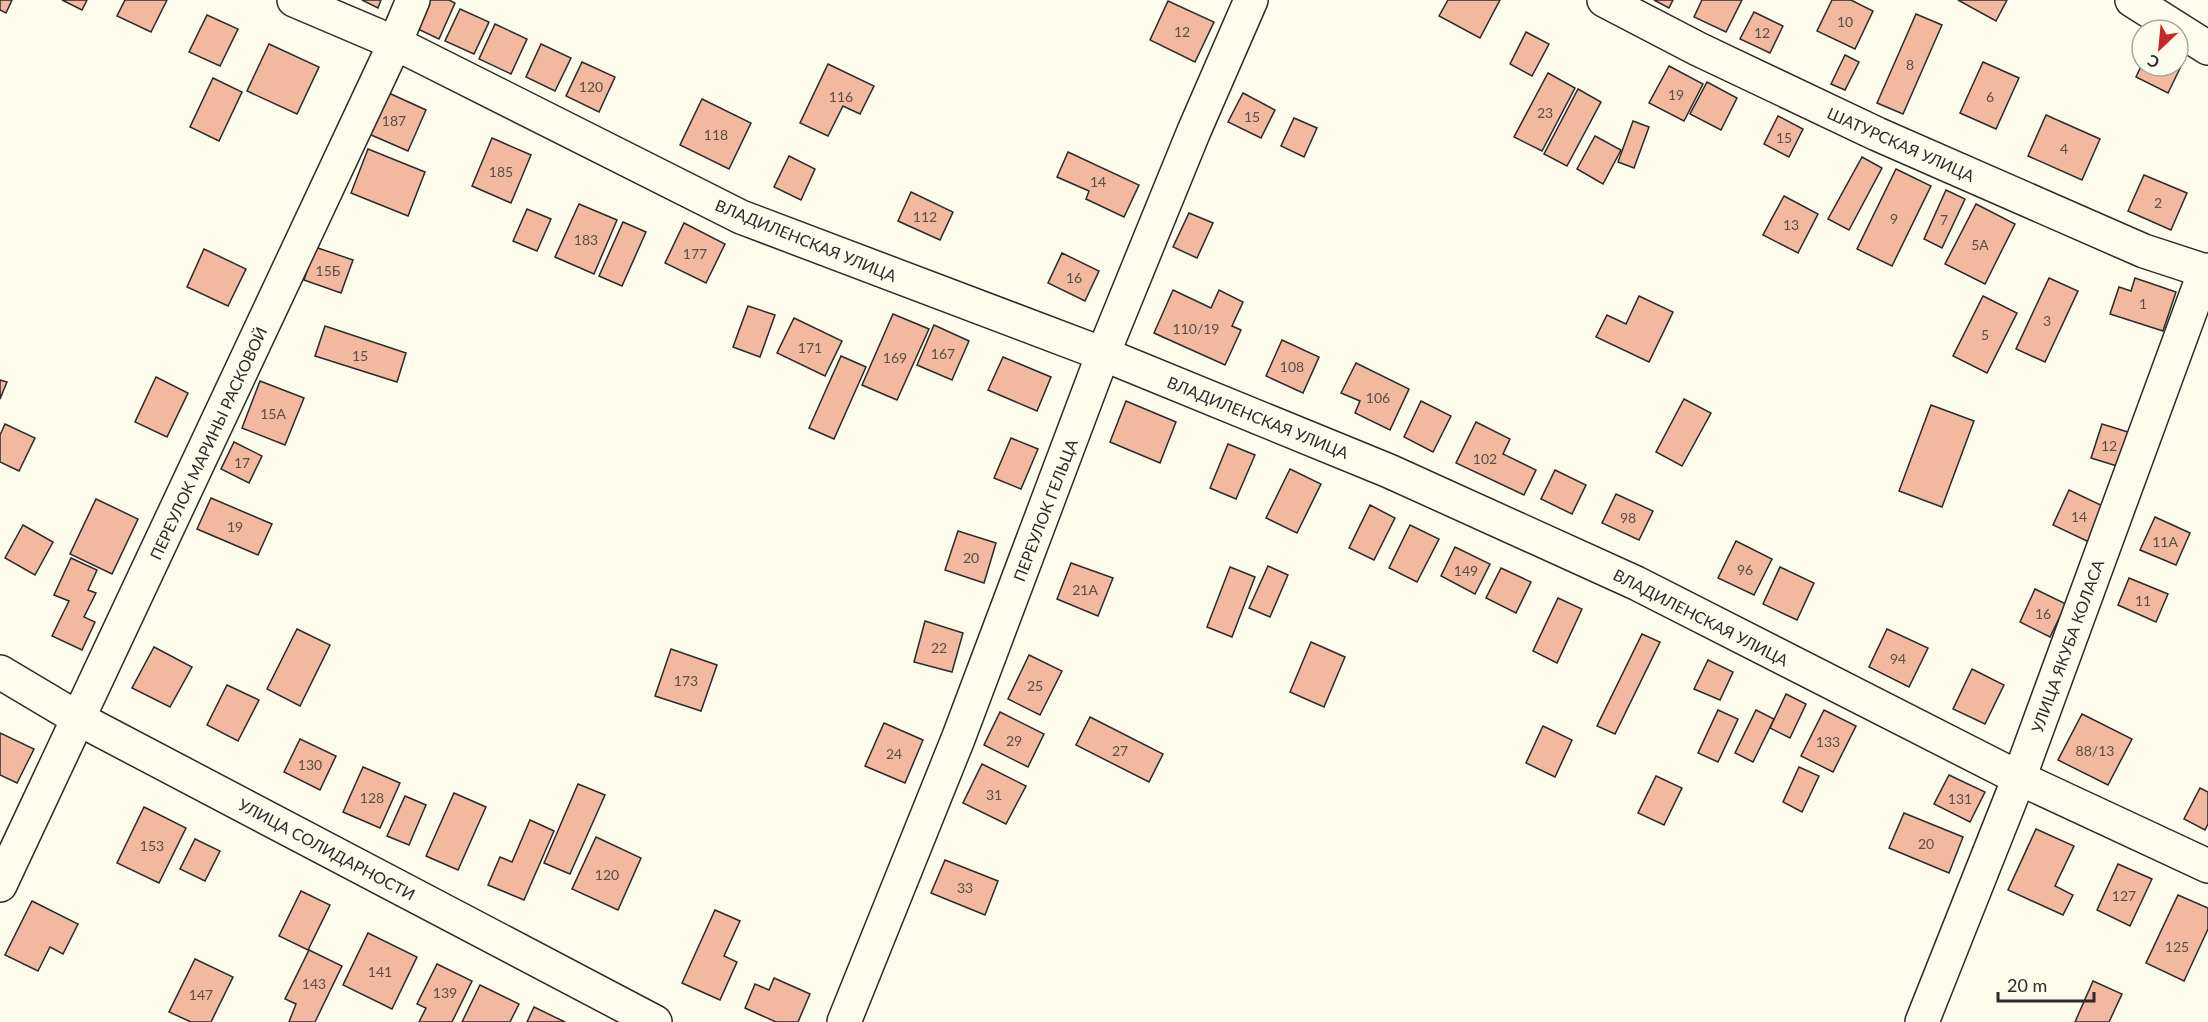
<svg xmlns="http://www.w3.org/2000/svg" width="2208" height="1022" viewBox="0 0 2208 1022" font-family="Lato,sans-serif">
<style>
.building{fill:#f2b8a0;stroke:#2b2b2b;stroke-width:1.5}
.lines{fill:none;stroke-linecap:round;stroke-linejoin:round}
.minor-casing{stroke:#2b2b2b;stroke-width:36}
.minor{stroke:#fdfbea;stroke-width:33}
.labels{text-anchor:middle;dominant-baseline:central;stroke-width:4.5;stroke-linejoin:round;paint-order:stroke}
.number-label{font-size:14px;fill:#5d4e48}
.street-label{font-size:16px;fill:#2b2b2b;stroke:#fdfbea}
</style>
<rect width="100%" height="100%" fill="#fdfbea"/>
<g class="building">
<path d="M 0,0 L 12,0 L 6,13 L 0,10 Z"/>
<path d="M 62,0 L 87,0 L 82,10 Z"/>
<path d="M 125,0 L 167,0 L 151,32 L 117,16 Z"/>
<path d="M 362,0 L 381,0 L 378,8 Z"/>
<path d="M 413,0 L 449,0 L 455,3 L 439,39 L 403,22 Z"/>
<path d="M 1448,0 L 1500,0 L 1480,38 L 1439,16 Z"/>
<path d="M 1654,0 L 1673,0 L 1669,8 Z"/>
<path d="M 1702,0 L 1742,0 L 1726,32 L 1694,17 Z"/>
<path d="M 1832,0 L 1851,0 L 1873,11 L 1855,49 L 1817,31 Z"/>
<path d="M 1958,0 L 2007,0 L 1996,21 Z"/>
<path d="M 1168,1 L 1214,22 L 1195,62 L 1150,40 Z"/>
<path d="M 460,9 L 489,22 L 474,54 L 445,41 Z"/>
<path d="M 1754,12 L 1783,26 L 1770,53 L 1740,39 Z"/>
<path d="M 1916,14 L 1942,25 L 1903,114 L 1877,103 Z"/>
<path d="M 207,15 L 238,29 L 220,66 L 189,52 Z"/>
<path d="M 495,24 L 527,39 L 511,74 L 479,59 Z"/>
<path d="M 1526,32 L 1549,44 L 1532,76 L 1510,64 Z"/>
<path d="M 269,44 L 319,67 L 297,114 L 247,91 Z"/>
<path d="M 541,44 L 571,58 L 555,91 L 526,77 Z"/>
<path d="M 1845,55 L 1859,62 L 1845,90 L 1831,84 Z"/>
<path d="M 2178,55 L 2185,58 L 2168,93 L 2136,77 L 2142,64 L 2142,66 L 2178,66 Z"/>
<path d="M 582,62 L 615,77 L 599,112 L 566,96 Z"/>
<path d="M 1983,62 L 2019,78 L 1996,129 L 1960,113 Z"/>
<path d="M 828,64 L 874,86 L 860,114 L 843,106 L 828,136 L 800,123 Z"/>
<path d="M 1669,66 L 1703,84 L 1684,121 L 1649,103 Z"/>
<path d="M 1548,73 L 1575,88 L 1542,151 L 1514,137 Z"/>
<path d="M 213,78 L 242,92 L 219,141 L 190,127 Z"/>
<path d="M 1707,82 L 1737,98 L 1721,130 L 1690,114 Z"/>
<path d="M 380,89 L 426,110 L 408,151 L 362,131 Z"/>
<path d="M 1578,89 L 1601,102 L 1567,166 L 1544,154 Z"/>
<path d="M 1243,93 L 1275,110 L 1261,138 L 1228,122 Z"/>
<path d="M 702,99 L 751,123 L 729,169 L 680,145 Z"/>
<path d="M 2046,115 L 2100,139 L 2082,180 L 2028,156 Z"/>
<path d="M 1778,116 L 1803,129 L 1789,157 L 1764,144 Z"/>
<path d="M 1294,118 L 1317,128 L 1304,157 L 1281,146 Z"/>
<path d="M 1633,121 L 1649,127 L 1634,168 L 1618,162 Z"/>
<path d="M 1595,136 L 1621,150 L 1603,184 L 1577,169 Z"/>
<path d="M 492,138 L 531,155 L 511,203 L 472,186 Z"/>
<path d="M 368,149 L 425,172 L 408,216 L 351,193 Z"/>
<path d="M 1068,152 L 1139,185 L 1124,217 L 1086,199 L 1089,191 L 1057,177 Z"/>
<path d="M 789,156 L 815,169 L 801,200 L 774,187 Z"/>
<path d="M 1862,157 L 1882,168 L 1849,230 L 1828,219 Z"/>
<path d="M 1896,169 L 1931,186 L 1892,266 L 1857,249 Z"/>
<path d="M 2144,175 L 2187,193 L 2171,230 L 2128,211 Z"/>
<path d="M 1946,190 L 1965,199 L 1942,248 L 1924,239 Z"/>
<path d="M 911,192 L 953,212 L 940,240 L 898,221 Z"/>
<path d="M 1784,196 L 1818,214 L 1798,253 L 1763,235 Z"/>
<path d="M 579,204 L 617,220 L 594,274 L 555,257 Z"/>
<path d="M 1976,204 L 2015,224 L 1985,284 L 1945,264 Z"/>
<path d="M 527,209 L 551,219 L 537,251 L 513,241 Z"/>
<path d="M 1189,213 L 1213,223 L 1197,258 L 1173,247 Z"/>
<path d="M 623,222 L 646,232 L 622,286 L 599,276 Z"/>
<path d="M 684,223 L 725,244 L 706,283 L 665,263 Z"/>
<path d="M 315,247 L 353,260 L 341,293 L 304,280 Z"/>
<path d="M 204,249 L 246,269 L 228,306 L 187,287 Z"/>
<path d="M 1062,253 L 1099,271 L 1085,301 L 1048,283 Z"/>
<path d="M 2049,278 L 2078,291 L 2045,362 L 2016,349 Z"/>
<path d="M 2135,278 L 2176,292 L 2163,331 L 2110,314 L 2119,287 L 2131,291 Z"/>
<path d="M 1173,290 L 1211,308 L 1219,290 L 1243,302 L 1232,326 L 1241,330 L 1225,365 L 1154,333 Z"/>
<path d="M 1639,296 L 1673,312 L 1649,362 L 1596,337 L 1607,315 L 1626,324 Z"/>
<path d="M 1983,296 L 2017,313 L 1987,373 L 1953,356 Z"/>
<path d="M 748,306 L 775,315 L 760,357 L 733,347 Z"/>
<path d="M 893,314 L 929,329 L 897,400 L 862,385 Z"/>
<path d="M 794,318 L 842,341 L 825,376 L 777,353 Z"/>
<path d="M 934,325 L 969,341 L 952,380 L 917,365 Z"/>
<path d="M 325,326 L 406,353 L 397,382 L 315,356 Z"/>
<path d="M 1282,340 L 1319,357 L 1303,393 L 1266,376 Z"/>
<path d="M 841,356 L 866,367 L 834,439 L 809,428 Z"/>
<path d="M 1003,357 L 1051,377 L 1037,411 L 988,390 Z"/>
<path d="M 1356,363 L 1409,389 L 1390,430 L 1355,413 L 1360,401 L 1341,393 Z"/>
<path d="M 156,377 L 188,393 L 167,437 L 135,422 Z"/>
<path d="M 0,380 L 7,382 L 0,399 Z"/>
<path d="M 260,381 L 304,398 L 285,445 L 242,428 Z"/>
<path d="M 1684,399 L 1711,413 L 1682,466 L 1656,452 Z"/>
<path d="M 1126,401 L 1176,422 L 1160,463 L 1110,442 Z"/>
<path d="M 1421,401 L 1451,416 L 1433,452 L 1404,437 Z"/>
<path d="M 1931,405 L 1974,421 L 1942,507 L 1899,491 Z"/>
<path d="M 1476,422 L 1510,439 L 1503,454 L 1536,470 L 1524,495 L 1456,463 Z"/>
<path d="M 5,424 L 35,438 L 19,471 L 0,462 L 0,435 Z"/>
<path d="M 2102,424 L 2128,432 L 2117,466 L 2091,458 Z"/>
<path d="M 1011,438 L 1038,449 L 1021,489 L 994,478 Z"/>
<path d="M 234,442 L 262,456 L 249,483 L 221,469 Z"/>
<path d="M 1228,444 L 1255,455 L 1236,499 L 1210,488 Z"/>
<path d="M 1290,469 L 1321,484 L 1297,533 L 1266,518 Z"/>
<path d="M 1555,470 L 1586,485 L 1572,514 L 1541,499 Z"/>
<path d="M 2069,490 L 2105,507 L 2089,542 L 2053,525 Z"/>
<path d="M 1616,494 L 1653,511 L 1639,540 L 1602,523 Z"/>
<path d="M 211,498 L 272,524 L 258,555 L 197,529 Z"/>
<path d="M 96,499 L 138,519 L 112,574 L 70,554 Z"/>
<path d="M 1370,505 L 1395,518 L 1374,560 L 1349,548 Z"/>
<path d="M 2155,517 L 2190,533 L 2176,565 L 2140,550 Z"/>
<path d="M 23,525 L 53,542 L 35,575 L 5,558 Z"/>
<path d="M 1410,525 L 1439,539 L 1417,582 L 1389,568 Z"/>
<path d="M 958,531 L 996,543 L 984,583 L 945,570 Z"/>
<path d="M 1736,541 L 1772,559 L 1754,595 L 1718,578 Z"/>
<path d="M 1455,547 L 1490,564 L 1475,594 L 1441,576 Z"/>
<path d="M 71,558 L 97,570 L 88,590 L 96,593 L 84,617 L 95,622 L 82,650 L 52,636 L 69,601 L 54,595 Z"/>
<path d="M 1071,563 L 1113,578 L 1098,616 L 1057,599 Z"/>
<path d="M 1268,566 L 1288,575 L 1270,617 L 1249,608 Z"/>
<path d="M 1230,567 L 1255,577 L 1232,637 L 1207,627 Z"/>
<path d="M 1780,567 L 1814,583 L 1797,620 L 1763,604 Z"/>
<path d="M 1501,568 L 1531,582 L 1516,613 L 1486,598 Z"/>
<path d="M 2129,578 L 2168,594 L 2156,622 L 2118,605 Z"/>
<path d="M 2035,589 L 2066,604 L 2050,637 L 2020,622 Z"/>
<path d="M 1558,598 L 1582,609 L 1557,663 L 1533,651 Z"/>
<path d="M 925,621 L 963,633 L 952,672 L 914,662 Z"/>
<path d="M 297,629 L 330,645 L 300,706 L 267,689 Z"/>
<path d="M 1887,629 L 1928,648 L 1909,687 L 1869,667 Z"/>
<path d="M 1642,634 L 1660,642 L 1615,734 L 1597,726 Z"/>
<path d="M 1311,642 L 1345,657 L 1324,707 L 1290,692 Z"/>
<path d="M 154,647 L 192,667 L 170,707 L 132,688 Z"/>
<path d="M 671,649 L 717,665 L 701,711 L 655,696 Z"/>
<path d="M 1029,655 L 1062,671 L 1040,715 L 1008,699 Z"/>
<path d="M 1708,660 L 1733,672 L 1720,700 L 1694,689 Z"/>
<path d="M 1972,669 L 2004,685 L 1985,724 L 1953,709 Z"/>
<path d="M 227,685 L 259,700 L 238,741 L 207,725 Z"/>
<path d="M 1786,694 L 1806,704 L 1790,738 L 1770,728 Z"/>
<path d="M 1718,710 L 1738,719 L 1718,762 L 1698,753 Z"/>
<path d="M 1756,710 L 1774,719 L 1753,762 L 1735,753 Z"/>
<path d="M 1824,710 L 1856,726 L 1833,772 L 1801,756 Z"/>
<path d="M 1000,712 L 1044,734 L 1028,767 L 984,745 Z"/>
<path d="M 2082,714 L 2132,739 L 2108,785 L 2058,760 Z"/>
<path d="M 1090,717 L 1163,754 L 1149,782 L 1076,745 Z"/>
<path d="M 884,723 L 923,740 L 905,783 L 865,766 Z"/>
<path d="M 1543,726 L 1572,740 L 1555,777 L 1526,763 Z"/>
<path d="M 0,733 L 34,749 L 17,783 L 0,775 Z"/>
<path d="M 300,739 L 336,756 L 320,790 L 284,772 Z"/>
<path d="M 982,764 L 1026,786 L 1006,824 L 963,803 Z"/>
<path d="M 363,767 L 400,783 L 380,828 L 343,812 Z"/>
<path d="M 1799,767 L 1819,776 L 1802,812 L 1783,802 Z"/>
<path d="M 1949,775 L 1985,792 L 1970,822 L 1934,804 Z"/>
<path d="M 1656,776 L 1682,788 L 1664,825 L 1638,813 Z"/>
<path d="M 578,784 L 605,795 L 570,874 L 544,863 Z"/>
<path d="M 2200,788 L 2208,792 L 2208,824 L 2205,830 L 2184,819 Z"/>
<path d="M 454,793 L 486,807 L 458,870 L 426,856 Z"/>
<path d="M 405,796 L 426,805 L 409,845 L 387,836 Z"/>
<path d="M 144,807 L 186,828 L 159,883 L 117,863 Z"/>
<path d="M 1904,813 L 1963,837 L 1949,873 L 1889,848 Z"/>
<path d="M 530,820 L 554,831 L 524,900 L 488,885 L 500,857 L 512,862 Z"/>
<path d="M 2036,829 L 2074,846 L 2055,886 L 2073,895 L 2063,915 L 2008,890 Z"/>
<path d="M 596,837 L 641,858 L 618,910 L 572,889 Z"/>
<path d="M 195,839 L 220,851 L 205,881 L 180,869 Z"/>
<path d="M 945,860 L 998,881 L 985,915 L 931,893 Z"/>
<path d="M 2118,864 L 2152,879 L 2130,926 L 2097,910 Z"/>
<path d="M 301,891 L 330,905 L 308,950 L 279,936 Z"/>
<path d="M 2178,895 L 2208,908 L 2208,929 L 2184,981 L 2146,963 Z"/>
<path d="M 32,901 L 78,924 L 63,954 L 50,947 L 38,971 L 5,955 Z"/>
<path d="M 715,910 L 740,921 L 724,956 L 737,962 L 720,1000 L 682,983 Z"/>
<path d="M 368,933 L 417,957 L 392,1009 L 343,985 Z"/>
<path d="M 309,950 L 342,966 L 315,1022 L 289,1022 L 296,1004 L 285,999 Z"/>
<path d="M 195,959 L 233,977 L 211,1022 L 191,1022 L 169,1012 Z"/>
<path d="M 437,964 L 472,981 L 452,1022 L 419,1022 L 426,1008 L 417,1004 Z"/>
<path d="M 774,978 L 810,994 L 798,1022 L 776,1022 L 745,1008 L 755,984 L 769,990 Z"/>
<path d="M 2093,981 L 2122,994 L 2109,1022 L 2075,1022 Z"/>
<path d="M 480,985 L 519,1004 L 510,1022 L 462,1022 Z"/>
<path d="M 534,1007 L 565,1022 L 527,1022 Z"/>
</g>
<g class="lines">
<g class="minor-casing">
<g id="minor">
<path d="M 294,0 L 395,43 L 741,217 L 1103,354 L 1389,471 L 1636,583 L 2019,778 L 2208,866"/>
<path d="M 1604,0 L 1698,49 L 1877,134 L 2144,251 L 2205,271"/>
<path d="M 2132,0 L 2208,48"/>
<path d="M 0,672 L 79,719 L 655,1022"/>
<path d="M 0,885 L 395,43 L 413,0"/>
<path d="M 844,1022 L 958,739 L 1103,354 L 1194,131 L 1251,0"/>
<path d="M 1922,1022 L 2019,778 L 2205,271 L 2208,270"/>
</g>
</g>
<use href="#minor" class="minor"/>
</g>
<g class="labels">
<g class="number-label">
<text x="1845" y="21">10</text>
<text x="1182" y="31">12</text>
<text x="1762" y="32">12</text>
<text x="1910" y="64">8</text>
<text x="591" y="86">120</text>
<text x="1676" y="94">19</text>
<text x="841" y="96">116</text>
<text x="1990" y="96">6</text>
<text x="1545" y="112">23</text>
<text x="1252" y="116">15</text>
<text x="394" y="120">187</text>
<text x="716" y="134">118</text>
<text x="1784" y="137">15</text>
<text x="2064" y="148">4</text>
<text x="501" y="171">185</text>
<text x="1098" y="181">14</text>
<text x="2158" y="202">2</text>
<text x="925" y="216">112</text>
<text x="1894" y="218">9</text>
<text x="1944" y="219">7</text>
<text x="1791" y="224">13</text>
<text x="586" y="239">183</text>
<text x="1980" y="244">5А</text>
<text x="695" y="253">177</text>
<text x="328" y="270">15Б</text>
<text x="1074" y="277">16</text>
<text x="2143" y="303">1</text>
<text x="2047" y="320">3</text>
<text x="1196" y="328">110/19</text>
<text x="1985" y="334">5</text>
<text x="810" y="347">171</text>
<text x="943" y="353">167</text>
<text x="360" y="355">15</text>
<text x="895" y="357">169</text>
<text x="1292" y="366">108</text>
<text x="1378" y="397">106</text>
<text x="273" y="413">15А</text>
<text x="2109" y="445">12</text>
<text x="1485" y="458">102</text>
<text x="242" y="462">17</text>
<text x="2079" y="516">14</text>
<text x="1628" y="517">98</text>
<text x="235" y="526">19</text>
<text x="2165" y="541">11А</text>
<text x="971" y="557">20</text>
<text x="1745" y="569">96</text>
<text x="1466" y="570">149</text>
<text x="1085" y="589">21А</text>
<text x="2143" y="600">11</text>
<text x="2043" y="613">16</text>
<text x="939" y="647">22</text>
<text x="1898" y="658">94</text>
<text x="686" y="680">173</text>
<text x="1035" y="685">25</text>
<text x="1014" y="740">29</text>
<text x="1828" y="741">133</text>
<text x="1120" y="750">27</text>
<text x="2095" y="750">88/13</text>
<text x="894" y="753">24</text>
<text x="310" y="764">130</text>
<text x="994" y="794">31</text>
<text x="372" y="797">128</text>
<text x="1960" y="798">131</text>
<text x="1926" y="843">20</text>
<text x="152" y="845">153</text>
<text x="607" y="874">120</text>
<text x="965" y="887">33</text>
<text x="2124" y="895">127</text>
<text x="2177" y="946">125</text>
<text x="380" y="971">141</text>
<text x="314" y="983">143</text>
<text x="445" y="992">139</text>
<text x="201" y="994">147</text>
</g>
<g class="street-label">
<text transform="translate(1901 144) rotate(24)">ШАТУРСКАЯ УЛИЦА</text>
<text transform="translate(806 240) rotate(22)">ВЛАДИЛЕНСКАЯ УЛИЦА</text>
<text transform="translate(1258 417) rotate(22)">ВЛАДИЛЕНСКАЯ УЛИЦА</text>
<text transform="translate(208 443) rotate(-65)">ПЕРЕУЛОК МАРИНЫ РАСКОВОЙ</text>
<text transform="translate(1045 510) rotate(-69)">ПЕРЕУЛОК ГЕЛЬЦА</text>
<text transform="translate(1701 617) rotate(27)">ВЛАДИЛЕНСКАЯ УЛИЦА</text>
<text transform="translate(2067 646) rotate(-70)">УЛИЦА ЯКУБА КОЛАСА</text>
<text transform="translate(327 849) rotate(28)">УЛИЦА СОЛИДАРНОСТИ</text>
</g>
</g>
<g transform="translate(2160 48) rotate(206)"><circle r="28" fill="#fdfbea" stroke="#a9a89e" stroke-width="1.5"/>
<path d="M0-4.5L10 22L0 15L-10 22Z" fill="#c62828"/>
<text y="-9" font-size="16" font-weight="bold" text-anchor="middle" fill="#2b2b2b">С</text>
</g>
<path d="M1998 992v9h96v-9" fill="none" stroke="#2b2b2b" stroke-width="3"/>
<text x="2007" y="992" font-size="18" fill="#2b2b2b" stroke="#fdfbea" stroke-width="4.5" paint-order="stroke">20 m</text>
</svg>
